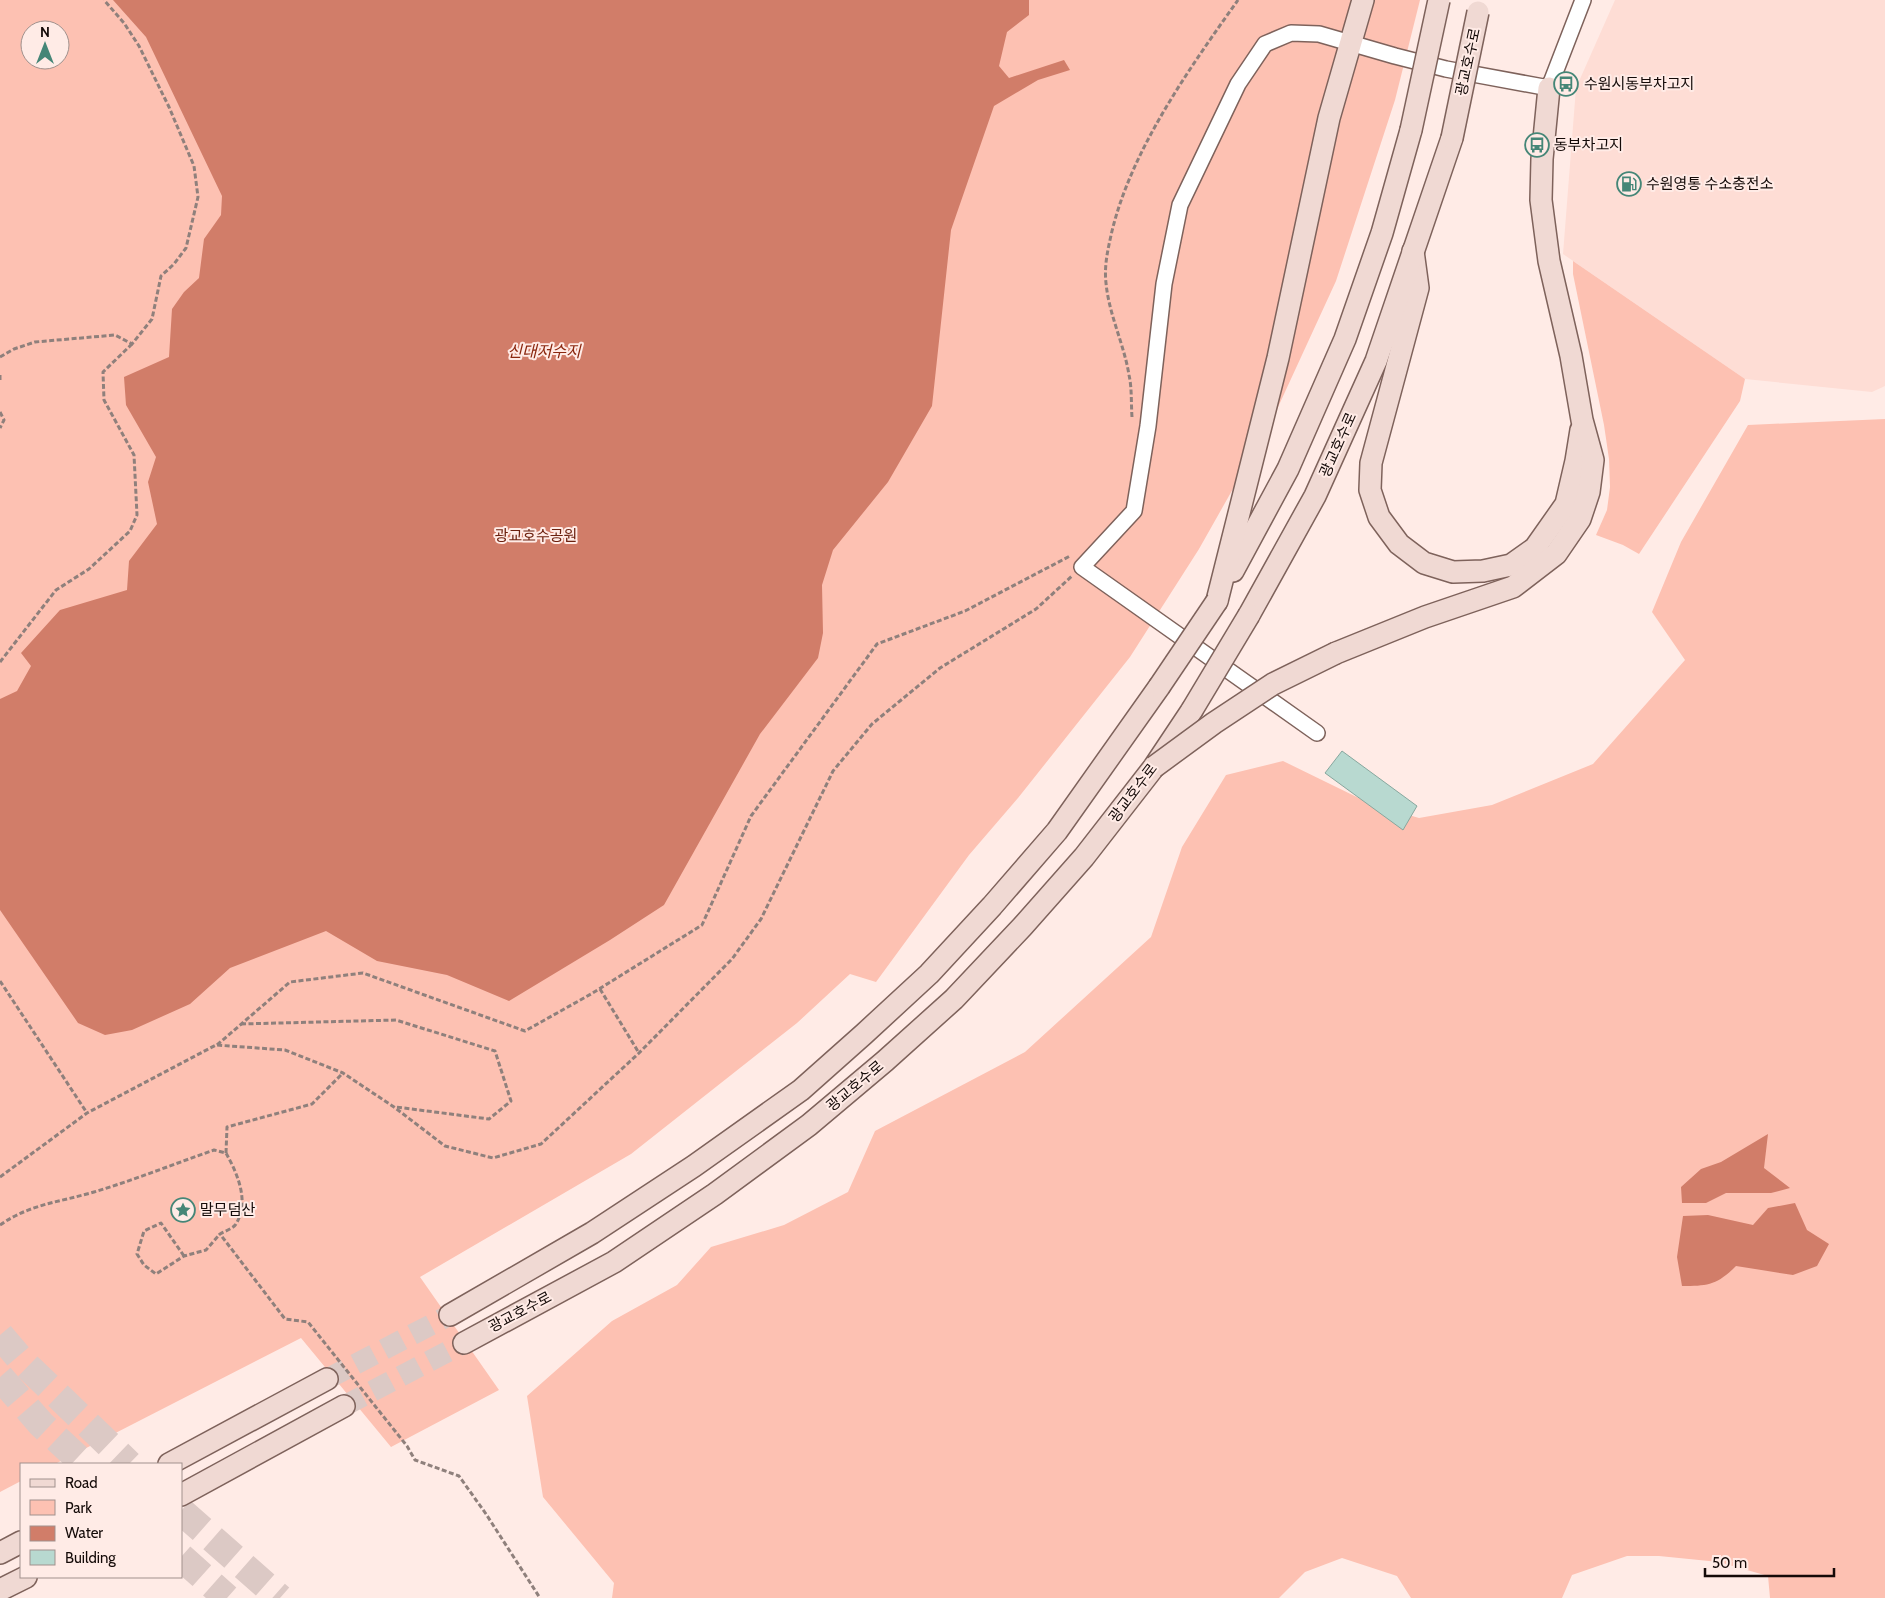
<svg xmlns="http://www.w3.org/2000/svg" width="1885" height="1598" viewBox="0 0 1885 1598" font-family="Cabin,'Noto Sans KR',sans-serif">
<style>
.built{fill:#feddd5}
.green{fill:#fdc1b2;fill-rule:evenodd}
.water{fill:#d17d69}
.building{fill:#b8d9d0;stroke:#87a79e}
.lines{fill:none;stroke-linecap:round;stroke-linejoin:round}
.secondary-tunnel{stroke:#dcc9c5;stroke-width:21;stroke-dasharray:21 11;stroke-linecap:butt}
.motorway-tunnel{stroke:#dcc9c5;stroke-width:28;stroke-dasharray:28 14;stroke-linecap:butt}
.minor-casing{stroke:#7e625b;stroke-width:18}
.secondary-casing{stroke:#7e625b;stroke-width:24}
.path{stroke:#8f807c;stroke-width:3;stroke-dasharray:5 2.5;stroke-linecap:butt}
.minor{stroke:#fff;stroke-width:15}
.secondary{stroke:#f0d9d3;stroke-width:21}
.secondary-bridge-casing{stroke:#7e625b;stroke-width:24;stroke-linecap:butt}
.secondary-bridge{stroke:#f0d9d3;stroke-width:21}
.labels{text-anchor:middle;dominant-baseline:central;stroke-width:4;stroke-linejoin:round;paint-order:stroke}
.street-label{font-size:15px;fill:#140a08;stroke:#ffebe6}
.poi-label{font-size:15px;fill:#140a08;stroke:#ffebe6;text-anchor:start}
.park-label{font-size:15px;fill:#6c200e;stroke:#ffebe6}
.water-label{font-size:16px;font-style:italic;fill:#8b270f;stroke:#ffebe6}
</style>
<rect width="100%" height="100%" fill="#ffebe6"/>
<path class="built" d="M 1615,0 L 1885,0 L 1885,386 L 1872,392 L 1745,379 L 1563,254 L 1576,88 Z"/>
<g class="green">
<path d="M 0,0 L 1420,0 L 1395,100 L 1336,281 L 1273,418 L 1199,549 L 1130,657 L 1018,798 L 969,855 L 876,982 L 850,974 L 797,1023 L 631,1154 L 420,1277 L 499,1390 L 391,1447 L 301,1338 L 55,1464 L 21,1464 L 21,1481 L 0,1492 ZM 30,30 L 60,30 L 60,60 L 30,60 Z"/>
<path d="M 1573,261 L 1745,379 L 1740,401 L 1639,554 L 1623,545 L 1596,535 L 1607,510 L 1610,487 L 1609,459 L 1604,425 L 1573,274 Z"/>
<path d="M 1885,419 L 1885,1598 L 1770,1598 L 1768,1576 L 1719,1562 L 1659,1556 L 1627,1556 L 1572,1575 L 1562,1598 L 1411,1598 L 1397,1576 L 1342,1558 L 1305,1572 L 1279,1598 L 612,1598 L 614,1583 L 543,1497 L 527,1396 L 612,1321 L 677,1285 L 711,1247 L 784,1225 L 848,1192 L 875,1131 L 1025,1052 L 1151,937 L 1182,847 L 1226,775 L 1283,761 L 1371,804 L 1419,818 L 1492,805 L 1593,764 L 1685,660 L 1652,612 L 1681,542 L 1748,425 Z"/>
</g>
<g class="water">
<path d="M 113,0 L 1029,0 L 1029,15 L 1007,32 L 999,66 L 1009,78 L 1064,60 L 1070,70 L 1038,80 L 994,106 L 951,230 L 932,406 L 888,482 L 833,550 L 822,585 L 823,633 L 818,658 L 760,734 L 664,905 L 610,940 L 509,1001 L 447,975 L 377,961 L 326,931 L 230,968 L 190,1004 L 132,1030 L 105,1035 L 78,1023 L 0,910 L 0,699 L 17,691 L 31,666 L 21,653 L 60,610 L 127,590 L 129,561 L 157,524 L 148,482 L 156,457 L 126,405 L 124,377 L 169,357 L 172,309 L 184,292 L 199,278 L 204,239 L 221,215 L 222,196 L 146,37 Z"/>
<path d="M 1768,1134 L 1764,1168 L 1790,1188 L 1771,1193 L 1726,1193 L 1706,1203 L 1682,1203 L 1681,1187 L 1701,1169 L 1721,1162 Z"/>
<path d="M 1795,1203 L 1807,1230 L 1829,1244 L 1817,1266 L 1793,1275 L 1736,1266 C 1717,1285 1708,1286 1682,1286 L 1677,1257 L 1683,1216 L 1708,1215 L 1753,1225 L 1768,1208 Z"/>
</g>
<path class="building" d="M 1342,751 L 1417,806 L 1403,830 L 1325,773 Z"/>
<g class="lines">
<g class="secondary-tunnel">
<path d="M 327,1379 L 450,1315"/>
<path d="M 344,1406 L 464,1343"/>
</g>
<g class="motorway-tunnel">
<path d="M 0,1335 L 22,1361 L 129,1464"/>
<path d="M 0,1377 L 41,1424 L 84,1464"/>
<path d="M 181,1511 L 280,1598"/>
<path d="M 181,1557 L 227,1598"/>
</g>
<g class="minor-casing">
<path id="minor" d="M 1317,733 L 1082,567 L 1134,511 L 1148,426 L 1164,284 L 1180,205 L 1238,84 L 1265,44 L 1291,33 L 1319,34 L 1395,56 L 1446,69 L 1549,88 L 1583,0"/>
</g>
<g class="secondary-casing">
<g id="secondary">
<path d="M 1413,251 L 1418,288 L 1371,463 L 1370,490 L 1379,517 L 1399,544 L 1424,563 L 1453,572 L 1483,571 L 1511,565 L 1535,548 L 1566,504 L 1576,461 L 1581,430"/>
<path d="M 1233,571 L 1288,469 L 1345,339 L 1382,233 L 1411,130"/>
<path d="M 1217,601 L 1278,358 L 1329,118 L 1363,0"/>
<path d="M 1249,615 L 1315,496 L 1376,361 L 1452,138"/>
<path d="M 1336,653 L 1425,617 L 1513,587 L 1556,554 L 1580,519 L 1589,492 L 1593,460 L 1582,420 L 1571,356 L 1549,261 L 1541,200 L 1542,159 L 1549,88"/>
<path d="M 450,1315 L 592,1233 L 694,1166 L 801,1090 L 864,1034 L 929,974 L 992,906 L 1057,831 L 1159,687"/>
<path d="M 464,1343 L 614,1262 L 715,1194 L 809,1125 L 885,1061 L 954,999 L 1022,927 L 1084,857 L 1154,767 L 1192,710"/>
<path d="M 169,1464 L 327,1379"/>
<path d="M 181,1495 L 344,1406"/>
<path d="M 0,1553 L 21,1542"/>
<path d="M 0,1590 L 26,1577"/>
</g>
</g>
<g class="path">
<path d="M 0,357 L 14,349 L 35,342 L 115,335 L 132,344 L 152,319 L 161,276 L 174,264 L 186,248 L 198,197 L 194,166 L 169,107 L 139,46 L 124,23 L 104,0"/>
<path d="M 0,375 L 0,381"/>
<path d="M 0,412 L 4,420 L 0,428"/>
<path d="M 1132,417 C 1131,403 1132,388 1129,375 C 1124,344 1109,315 1106,283 C 1104,265 1108,249 1112,231 C 1132,149 1189,69 1238,0"/>
<path d="M 0,662 L 56,590 L 89,569 L 130,531 L 137,515 L 134,455 L 104,400 L 103,372 L 132,344"/>
<path d="M 0,981 L 87,1113"/>
<path d="M 600,989 L 639,1053"/>
<path d="M 241,1024 L 396,1020 L 495,1051 L 511,1101 L 489,1119 L 396,1107"/>
<path d="M 217,1045 L 290,982 L 363,973 L 525,1031 L 591,994 L 702,925 L 751,816 L 877,644 L 965,611 L 1070,556"/>
<path d="M 226,1153 L 227,1127 L 312,1104 L 343,1073"/>
<path d="M 0,1177 L 87,1113 L 216,1045 L 285,1050 L 343,1073 L 394,1107 L 445,1146 L 493,1158 L 541,1144 L 639,1053 L 732,959 L 761,919 L 833,771 L 872,724 L 940,668 L 1036,609 L 1072,576"/>
<path d="M 0,1225 C 30,1204 60,1202 94,1192 C 134,1180 174,1164 214,1150 L 226,1153 C 237,1173 250,1201 236,1224 C 234,1228 225,1231 220,1234 L 285,1319 L 308,1322 L 407,1446 L 415,1460 L 459,1476 L 486,1514 L 540,1598"/>
<path d="M 184,1256 L 161,1223 L 144,1231 L 137,1254 L 144,1265 L 156,1274 L 184,1256 L 206,1250 L 220,1234"/>
</g>
<use href="#minor" class="minor"/>
<use href="#secondary" class="secondary"/>
<g class="secondary-bridge-casing">
<g id="secondary-bridge">
<path d="M 1411,130 L 1439,0"/>
<path d="M 1452,138 L 1478,12"/>
<path d="M 1159,687 L 1217,601"/>
<path d="M 1192,710 L 1249,615"/>
<path d="M 1154,767 L 1214,723 L 1273,684 L 1336,653"/>
</g>
</g>
<use href="#secondary-bridge" class="secondary-bridge"/>
</g>
<defs>
<g id="bus-ring" transform="scale(1.25)"><circle r="9.5" fill="#ffebe6" stroke="#458677" stroke-width="1.5"/><path d="M-5-6H5V4H4V6H2V4H-2V6H-4V4H-5ZM-3.5-4V0h7V-4ZM-3.5 1.2v1.5H-2V1.2ZM2 1.2v1.5H3.5V1.2Z" fill="#458677"/></g>
<g id="fuel-ring" transform="scale(1.25)"><circle r="9.5" fill="#ffebe6" stroke="#458677" stroke-width="1.5"/><path d="M-5.5-6h7V0h2V4h1.3V-2.5L3-4.5l.8-.8L6-3V5H2.5V1h-1V6h-7ZM-4.2-4.7v3.2H.2V-4.7Z" fill="#458677"/></g>
<g id="sight-ring" transform="scale(1.25)"><circle r="9.5" fill="#ffebe6" stroke="#458677" stroke-width="1.5"/><path d="M0-6L1.8-2.2L6-1.7L2.9 1.2L3.7 5.4L0 3.3L-3.7 5.4L-2.9 1.2L-6-1.7L-1.8-2.2Z" fill="#458677"/></g>
</defs>
<g fill-rule="evenodd">
<use href="#bus-ring" x="1566" y="84"/>
<use href="#bus-ring" x="1537" y="145"/>
<use href="#fuel-ring" x="1629" y="184"/>
<use href="#sight-ring" x="183" y="1210"/>
</g>
<g class="labels">
<g class="street-label">
<text transform="translate(1468 62) rotate(-78)">광교호수로</text>
<text transform="translate(1338 445) rotate(-66)">광교호수로</text>
<text transform="translate(1133 793) rotate(-53)">광교호수로</text>
<text transform="translate(855 1086) rotate(-40)">광교호수로</text>
<text transform="translate(520 1312) rotate(-28)">광교호수로</text>
</g>
<g class="poi-label">
<text x="1584" y="84">수원시동부차고지</text>
<text x="1554" y="145">동부차고지</text>
<text x="1646" y="184">수원영통 수소충전소</text>
<text x="200" y="1210">말무덤산</text>
</g>
<g class="park-label">
<text x="536" y="536">광교호수공원</text>
</g>
<g class="water-label">
<text x="544" y="351">신대저수지</text>
</g>
</g>
<rect x="20" y="1463" width="162" height="115" fill="#ffebe6" stroke="#a1918d"/>
<rect x="30" y="1479" width="25" height="8" fill="#f0d9d3" stroke="#a1918d"/>
<text x="65" y="1488" font-size="15" fill="#140a08">Road</text>
<rect x="30" y="1500" width="25" height="15" fill="#fdc1b2" stroke="#a1918d"/>
<text x="65" y="1513" font-size="15" fill="#140a08">Park</text>
<rect x="30" y="1526" width="25" height="15" fill="#d17d69" stroke="#a1918d"/>
<text x="65" y="1538" font-size="15" fill="#140a08">Water</text>
<rect x="30" y="1550" width="25" height="15" fill="#b8d9d0" stroke="#a1918d"/>
<text x="65" y="1563" font-size="15" fill="#140a08">Building</text>
<g transform="translate(45 45)"><circle r="24" fill="#ffebe6" stroke="#a1918d"/>
<path d="M0-4L9 19L0 12L-9 19Z" fill="#458677"/>
<text y="-8" font-size="14" font-weight="bold" text-anchor="middle" fill="#140a08">N</text>
</g>
<path d="M1705 1568v8h129v-8" fill="none" stroke="#140a08" stroke-width="2.5"/>
<text x="1712" y="1568" font-size="15" fill="#140a08" stroke="#ffebe6" stroke-width="4" paint-order="stroke">50 m</text>
</svg>
